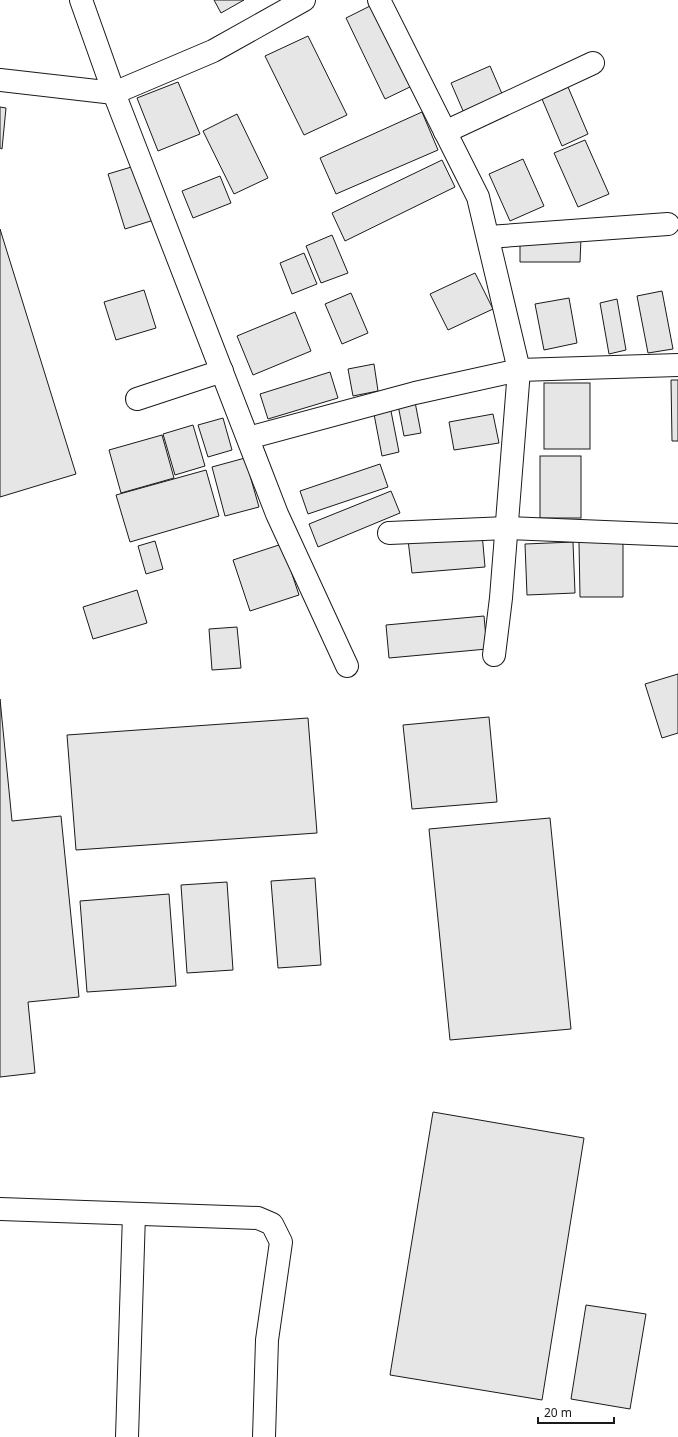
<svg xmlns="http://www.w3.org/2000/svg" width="678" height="1437" viewBox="0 0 678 1437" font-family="'Noto Sans',sans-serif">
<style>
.building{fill:#e6e6e6;stroke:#1a1a1a}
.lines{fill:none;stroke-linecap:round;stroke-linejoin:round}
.minor-casing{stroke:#1a1a1a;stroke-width:24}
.minor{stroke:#fff;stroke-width:22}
</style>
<rect width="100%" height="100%" fill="#fff"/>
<g class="building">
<path d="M 214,0 L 244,0 L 221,13 Z"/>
<path d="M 372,5 L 412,86 L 385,99 L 346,18 Z"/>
<path d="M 308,36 L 347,115 L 304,135 L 265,56 Z"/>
<path d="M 490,66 L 506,103 L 467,120 L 451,83 Z"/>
<path d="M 178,82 L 200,134 L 158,151 L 137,98 Z"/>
<path d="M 568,87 L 588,134 L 562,146 L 542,99 Z"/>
<path d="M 0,107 L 6,108 L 2,149 L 0,148 Z"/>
<path d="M 422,112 L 438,150 L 336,194 L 320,158 Z"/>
<path d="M 237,114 L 268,178 L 234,194 L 203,131 Z"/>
<path d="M 585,140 L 609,194 L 578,207 L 554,153 Z"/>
<path d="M 523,159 L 544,206 L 510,221 L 489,174 Z"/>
<path d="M 442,160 L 455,187 L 345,241 L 332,213 Z"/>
<path d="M 138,165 L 154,220 L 125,229 L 108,174 Z"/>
<path d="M 220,176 L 231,203 L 193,218 L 182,191 Z"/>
<path d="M 0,229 L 76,474 L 0,497 Z"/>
<path d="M 332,235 L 348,273 L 321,283 L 306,246 Z"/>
<path d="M 520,238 L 581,238 L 580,262 L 520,262 Z"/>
<path d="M 304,253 L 317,284 L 292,294 L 280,263 Z"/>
<path d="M 475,273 L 493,309 L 448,330 L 430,294 Z"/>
<path d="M 144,290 L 156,328 L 116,340 L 104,302 Z"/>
<path d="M 662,291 L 673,349 L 648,353 L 637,296 Z"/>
<path d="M 351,293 L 368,333 L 342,344 L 325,304 Z"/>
<path d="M 569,298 L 577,343 L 544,350 L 535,304 Z"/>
<path d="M 617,299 L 626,350 L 609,354 L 600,303 Z"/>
<path d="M 295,312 L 311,351 L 253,375 L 237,336 Z"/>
<path d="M 374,364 L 378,391 L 353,396 L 348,369 Z"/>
<path d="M 330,372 L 338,398 L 268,419 L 260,394 Z"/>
<path d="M 671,380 L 678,380 L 678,441 L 672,441 Z"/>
<rect x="544" y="383" width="46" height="66"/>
<path d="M 415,402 L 421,433 L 404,436 L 398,405 Z"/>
<path d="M 390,406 L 399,452 L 382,456 L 373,409 Z"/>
<path d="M 493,414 L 499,443 L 454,450 L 449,422 Z"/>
<path d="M 223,418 L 232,450 L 208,457 L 198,425 Z"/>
<path d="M 193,425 L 205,466 L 175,475 L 163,434 Z"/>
<path d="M 162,435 L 174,478 L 121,493 L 109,450 Z"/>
<rect x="540" y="456" width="41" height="62"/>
<path d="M 245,458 L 259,507 L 225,516 L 212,467 Z"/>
<path d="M 380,464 L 388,487 L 308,514 L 300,491 Z"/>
<path d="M 206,470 L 219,516 L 130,542 L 116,495 Z"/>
<path d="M 391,491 L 400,513 L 318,547 L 309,524 Z"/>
<path d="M 482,533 L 485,567 L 412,573 L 408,540 Z"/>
<path d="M 155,541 L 163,569 L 146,574 L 138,546 Z"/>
<path d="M 573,542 L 575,593 L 527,595 L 525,544 Z"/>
<path d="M 579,542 L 623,542 L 623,597 L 580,597 Z"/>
<path d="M 282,544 L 299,595 L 250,611 L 233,560 Z"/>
<path d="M 137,590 L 147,623 L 93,639 L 83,607 Z"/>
<path d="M 484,616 L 487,649 L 389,658 L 386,625 Z"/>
<path d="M 237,627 L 241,668 L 212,670 L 209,629 Z"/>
<path d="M 678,674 L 678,733 L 662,738 L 645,684 Z"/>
<path d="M 0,699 L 12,821 L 61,816 L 79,997 L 28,1002 L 35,1073 L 0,1077 Z"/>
<path d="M 489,717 L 497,802 L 412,809 L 403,725 Z"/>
<path d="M 308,718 L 317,833 L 76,850 L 67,735 Z"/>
<path d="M 550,818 L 571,1029 L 450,1040 L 429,829 Z"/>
<path d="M 315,878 L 321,965 L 278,968 L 271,881 Z"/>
<path d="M 227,882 L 233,970 L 187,973 L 181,885 Z"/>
<path d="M 169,894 L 176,986 L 87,992 L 80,901 Z"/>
<path d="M 433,1112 L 584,1138 L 542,1400 L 390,1375 Z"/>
<path d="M 586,1305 L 646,1314 L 630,1409 L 571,1399 Z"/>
</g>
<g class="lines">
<g class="minor-casing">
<g id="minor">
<path d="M 81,0 L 114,93 L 277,514 L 347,666"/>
<path d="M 379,0 L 478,197 L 519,370 L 501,598 L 494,655"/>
<path d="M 0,80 L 114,93 L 213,51 L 304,0"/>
<path d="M 445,132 L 593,63"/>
<path d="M 488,237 L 668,224"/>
<path d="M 137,399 L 222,371"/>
<path d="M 248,438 L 415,393 L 519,370 L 678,365"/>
<path d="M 389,533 L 507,528 L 678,535"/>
<path d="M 0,1209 L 258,1218 L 272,1224 L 281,1242 L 267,1340 L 264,1437"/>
<path d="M 127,1437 L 134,1214"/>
</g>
</g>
<use href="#minor" class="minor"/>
</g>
<path d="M538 1417v6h76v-6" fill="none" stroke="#1a1a1a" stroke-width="2"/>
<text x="544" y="1417" font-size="12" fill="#1a1a1a" stroke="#ffffff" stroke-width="3" paint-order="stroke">20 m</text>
</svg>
